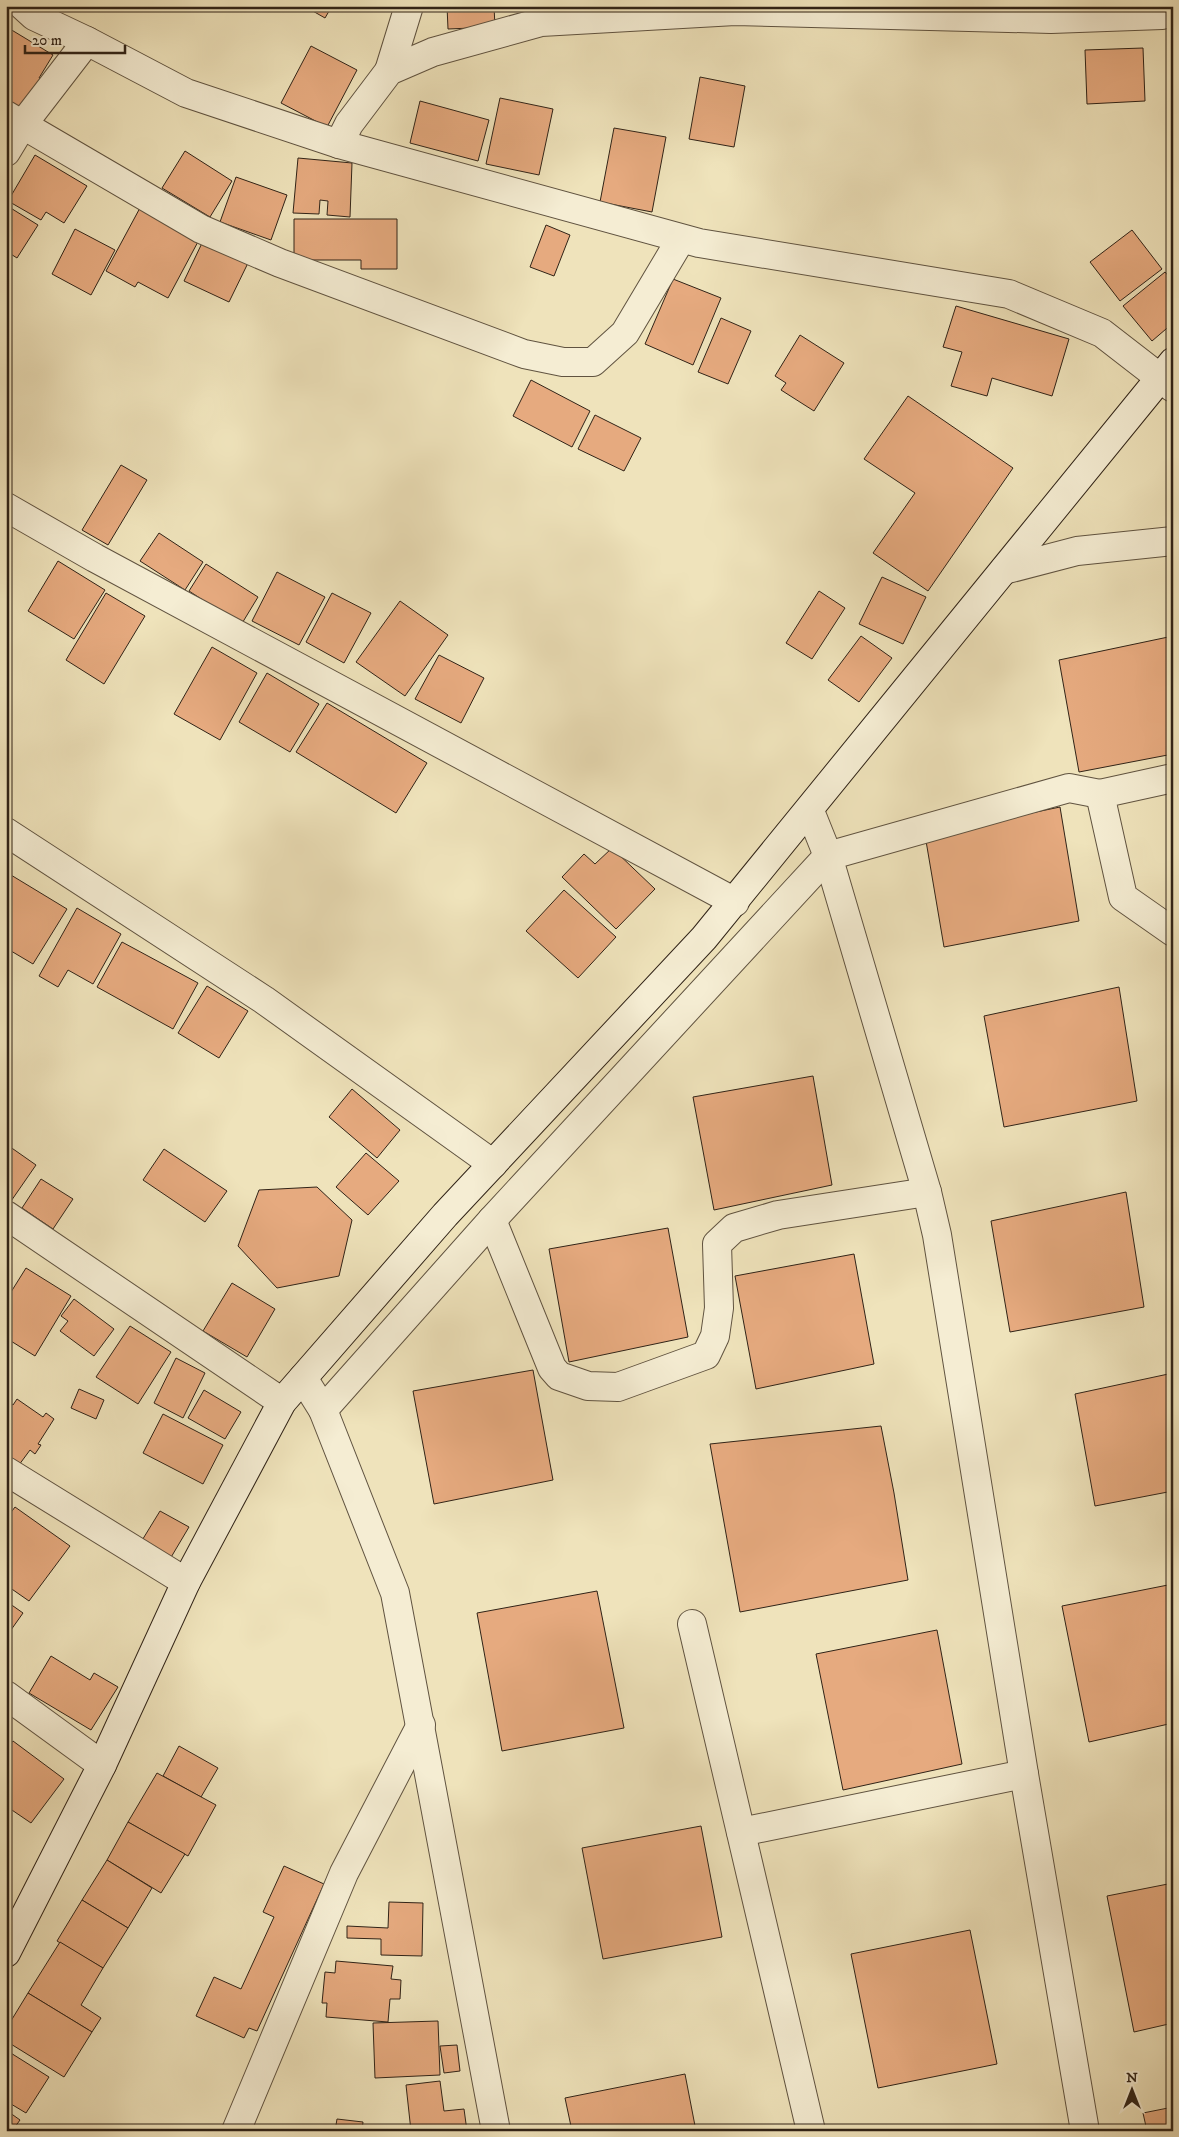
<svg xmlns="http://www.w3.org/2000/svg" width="1179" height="2137" viewBox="0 0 1179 2137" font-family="'IM FELL DW Pica',serif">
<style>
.building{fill:#e6aa7f;stroke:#302317}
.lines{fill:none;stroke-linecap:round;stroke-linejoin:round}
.street-casing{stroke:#605340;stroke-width:30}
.secondary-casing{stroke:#302317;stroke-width:30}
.street{stroke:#f5edd3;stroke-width:28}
.secondary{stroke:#f5edd3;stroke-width:28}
</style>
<rect width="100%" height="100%" fill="#efe3bb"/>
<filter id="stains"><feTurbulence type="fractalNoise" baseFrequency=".004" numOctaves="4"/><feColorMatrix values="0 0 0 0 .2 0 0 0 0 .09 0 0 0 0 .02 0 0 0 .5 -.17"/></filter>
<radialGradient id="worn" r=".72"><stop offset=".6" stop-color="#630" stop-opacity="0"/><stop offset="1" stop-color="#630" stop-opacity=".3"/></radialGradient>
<g class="building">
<path d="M 304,6 L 332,6 L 325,18 Z"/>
<path d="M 447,6 L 494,6 L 495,27 L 448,29 Z"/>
<path d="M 10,29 L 53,55 L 39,78 L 44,81 L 21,118 L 6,109 L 6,36 Z"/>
<path d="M 311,46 L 357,70 L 327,127 L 281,103 Z"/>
<path d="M 1143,48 L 1145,101 L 1087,104 L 1085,50 Z"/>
<path d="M 700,77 L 745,86 L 734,147 L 689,139 Z"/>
<path d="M 500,98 L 553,109 L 539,175 L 486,164 Z"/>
<path d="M 420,101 L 489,120 L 478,161 L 410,143 Z"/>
<path d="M 614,128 L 666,137 L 652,212 L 600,202 Z"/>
<path d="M 185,151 L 232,181 L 210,217 L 162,188 Z"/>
<path d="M 35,155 L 87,186 L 64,223 L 46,212 L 41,220 L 8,201 Z"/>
<path d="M 298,158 L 352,163 L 350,217 L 327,215 L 328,201 L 320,200 L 319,214 L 293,213 Z"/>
<path d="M 236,177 L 287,195 L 271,240 L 220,222 Z"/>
<path d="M 141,206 L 200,238 L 168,298 L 138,282 L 135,287 L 106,271 Z"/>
<path d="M 9,207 L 38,225 L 17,258 L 6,251 L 6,211 Z"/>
<path d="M 294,219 L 397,219 L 397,269 L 361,269 L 361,260 L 294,260 Z"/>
<path d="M 546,225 L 570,235 L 554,276 L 530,267 Z"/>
<path d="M 75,229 L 115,250 L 91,295 L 52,274 Z"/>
<path d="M 1132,230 L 1162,269 L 1120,301 L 1090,262 Z"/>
<path d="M 203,241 L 248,263 L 229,302 L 184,281 Z"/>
<path d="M 1165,272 L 1173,281 L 1173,323 L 1152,341 L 1123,306 Z"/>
<path d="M 673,279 L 721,298 L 693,365 L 645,344 Z"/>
<path d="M 956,306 L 1069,339 L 1052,396 L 992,378 L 987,396 L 951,386 L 962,352 L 943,347 Z"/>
<path d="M 721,318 L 751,331 L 728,384 L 698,372 Z"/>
<path d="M 800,335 L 844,363 L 814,411 L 781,390 L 786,383 L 775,376 Z"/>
<path d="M 531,380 L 590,411 L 572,447 L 513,416 Z"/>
<path d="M 908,396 L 1013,468 L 928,591 L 873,553 L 915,493 L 864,459 Z"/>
<path d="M 595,415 L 641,438 L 624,471 L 578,449 Z"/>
<path d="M 121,465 L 147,480 L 108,545 L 82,530 Z"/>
<path d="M 159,533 L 203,562 L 185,590 L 140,561 Z"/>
<path d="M 58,561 L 105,590 L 74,639 L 28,611 Z"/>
<path d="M 206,564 L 258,597 L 241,625 L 189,591 Z"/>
<path d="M 277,572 L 325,597 L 299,645 L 252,621 Z"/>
<path d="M 882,577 L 926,597 L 903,644 L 859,624 Z"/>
<path d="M 819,591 L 845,608 L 812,659 L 786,643 Z"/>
<path d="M 106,593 L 145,616 L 104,684 L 66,660 Z"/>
<path d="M 332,593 L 371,613 L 344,663 L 306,642 Z"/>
<path d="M 400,601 L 448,635 L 405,696 L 356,662 Z"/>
<path d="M 861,636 L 892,658 L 859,702 L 828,680 Z"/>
<path d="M 1173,636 L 1173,754 L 1079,772 L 1059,660 Z"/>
<path d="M 212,647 L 257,673 L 220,740 L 174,714 Z"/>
<path d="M 439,655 L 484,678 L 461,723 L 415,699 Z"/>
<path d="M 267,673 L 319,704 L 290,752 L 239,722 Z"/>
<path d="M 327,703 L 427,763 L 396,813 L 296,752 Z"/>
<path d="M 1060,807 L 1079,921 L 944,947 L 925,835 Z"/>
<path d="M 612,848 L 655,889 L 616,929 L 562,877 L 584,854 L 595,864 Z"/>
<path d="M 6,872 L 67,909 L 33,964 L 6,948 Z"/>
<path d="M 564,890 L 616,937 L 578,978 L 526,931 Z"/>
<path d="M 77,908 L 121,934 L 93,984 L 68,970 L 58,987 L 39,976 Z"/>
<path d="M 122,942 L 198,983 L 173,1029 L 97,987 Z"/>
<path d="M 207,986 L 248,1011 L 219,1058 L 178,1033 Z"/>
<path d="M 1119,987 L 1137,1101 L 1004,1127 L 984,1016 Z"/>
<path d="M 813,1076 L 832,1185 L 714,1210 L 693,1097 Z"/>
<path d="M 352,1089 L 400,1130 L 377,1158 L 329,1117 Z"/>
<path d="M 6,1144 L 36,1165 L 9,1204 L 6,1201 Z"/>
<path d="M 164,1149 L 227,1191 L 205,1222 L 143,1180 Z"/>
<path d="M 366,1153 L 399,1181 L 368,1215 L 336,1187 Z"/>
<path d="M 41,1179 L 73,1199 L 53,1229 L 22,1208 Z"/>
<path d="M 317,1187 L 352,1220 L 339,1276 L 277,1288 L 238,1246 L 259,1190 Z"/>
<path d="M 1126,1192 L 1144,1307 L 1010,1332 L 991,1221 Z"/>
<path d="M 668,1228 L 688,1337 L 569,1362 L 549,1249 Z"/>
<path d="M 854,1254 L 874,1364 L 756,1389 L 735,1276 Z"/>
<path d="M 26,1268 L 71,1296 L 35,1356 L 6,1338 L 6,1300 Z"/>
<path d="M 232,1283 L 275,1309 L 247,1357 L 203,1331 Z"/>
<path d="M 74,1299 L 114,1329 L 94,1356 L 60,1331 L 68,1321 L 61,1316 Z"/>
<path d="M 130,1326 L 171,1352 L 138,1404 L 96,1377 Z"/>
<path d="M 176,1358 L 205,1373 L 183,1418 L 154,1403 Z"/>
<path d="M 533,1370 L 553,1480 L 434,1504 L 413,1391 Z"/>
<path d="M 1173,1373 L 1173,1491 L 1095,1506 L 1075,1394 Z"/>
<path d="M 79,1389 L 104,1400 L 96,1419 L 71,1408 Z"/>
<path d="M 204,1390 L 241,1412 L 225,1439 L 188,1418 Z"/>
<path d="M 17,1399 L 43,1417 L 46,1413 L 54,1419 L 38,1444 L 41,1445 L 35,1454 L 30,1450 L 16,1469 L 6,1462 L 6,1401 L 13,1405 Z"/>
<path d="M 163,1414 L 223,1445 L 203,1484 L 143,1453 Z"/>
<path d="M 881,1426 L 894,1493 L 908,1580 L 740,1612 L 710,1444 Z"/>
<path d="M 15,1507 L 70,1546 L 29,1601 L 6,1585 L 6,1519 Z"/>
<path d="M 160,1511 L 189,1527 L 170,1559 L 141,1542 Z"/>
<path d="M 1173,1584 L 1173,1723 L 1089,1742 L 1062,1606 Z"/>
<path d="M 597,1591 L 624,1728 L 502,1751 L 477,1613 Z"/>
<path d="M 6,1601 L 23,1613 L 6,1637 Z"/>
<path d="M 937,1630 L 962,1764 L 843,1790 L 816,1654 Z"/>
<path d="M 51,1656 L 90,1680 L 94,1673 L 118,1687 L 91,1730 L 29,1693 Z"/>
<path d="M 13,1741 L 64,1779 L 31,1823 L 6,1806 L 6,1750 Z"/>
<path d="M 179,1746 L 218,1768 L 201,1797 L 163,1776 Z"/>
<path d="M 157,1773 L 216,1805 L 188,1856 L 128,1822 Z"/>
<path d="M 128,1822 L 185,1854 L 161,1893 L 107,1860 Z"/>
<path d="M 701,1826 L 722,1937 L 603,1959 L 582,1848 Z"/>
<path d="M 107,1860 L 152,1888 L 128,1928 L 82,1900 Z"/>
<path d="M 284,1866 L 324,1884 L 257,2031 L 249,2028 L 244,2038 L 196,2016 L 214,1977 L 241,1989 L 274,1917 L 263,1912 Z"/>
<path d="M 1173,1883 L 1173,2023 L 1134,2032 L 1107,1896 Z"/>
<path d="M 82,1900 L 128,1928 L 103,1968 L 57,1941 Z"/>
<path d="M 389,1902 L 423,1903 L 422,1956 L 381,1955 L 381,1939 L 347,1938 L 347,1926 L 388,1928 Z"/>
<path d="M 970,1930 L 997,2064 L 878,2088 L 851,1954 Z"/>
<path d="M 60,1942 L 103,1968 L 81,2005 L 101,2018 L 92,2032 L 28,1993 Z"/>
<path d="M 336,1961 L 393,1966 L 391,1979 L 401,1980 L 400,1999 L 390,1999 L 388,2022 L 326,2017 L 327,2003 L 322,2003 L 325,1972 L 335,1973 Z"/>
<path d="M 28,1993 L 92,2032 L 64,2077 L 6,2041 L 6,2029 Z"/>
<path d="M 438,2021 L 440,2075 L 375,2078 L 373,2023 Z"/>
<path d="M 457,2045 L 460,2071 L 444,2073 L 440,2046 Z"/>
<path d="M 6,2050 L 49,2077 L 26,2113 L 6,2101 Z"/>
<path d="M 685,2074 L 696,2131 L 572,2131 L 565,2098 Z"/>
<path d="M 440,2081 L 444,2111 L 464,2109 L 467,2131 L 411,2131 L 406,2085 Z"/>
<path d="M 1173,2107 L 1173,2131 L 1147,2131 L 1143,2113 Z"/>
<path d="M 6,2110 L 20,2120 L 12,2131 L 6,2131 Z"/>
<path d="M 337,2119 L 363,2122 L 362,2131 L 335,2131 Z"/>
</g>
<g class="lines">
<g class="street-casing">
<g id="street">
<path d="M 23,6 L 34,16 L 87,41 L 186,93 L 339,144 L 699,243 L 1009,294 L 1102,333 L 1173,388"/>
<path d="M 389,71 L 409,6"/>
<path d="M 6,115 L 201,229 L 280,263 L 524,354 L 563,362 L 593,362 L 625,333 L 681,239"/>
<path d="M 339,144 L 349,124 L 389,71 L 433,52 L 541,22 L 735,11 L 1051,19 L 1162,15 L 1173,11"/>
<path d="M 6,152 L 23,124 L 87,41"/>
<path d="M 6,507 L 95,558 L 735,902"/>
<path d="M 1004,570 L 1077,551 L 1173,541"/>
<path d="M 1173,778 L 1100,794 L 1123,897 L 1173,932"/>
<path d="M 810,811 L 828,856 L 927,1192 L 937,1235 L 1024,1774 L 1085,2131"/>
<path d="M 6,832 L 264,1000 L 493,1164"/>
<path d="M 6,1215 L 282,1402"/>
<path d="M 492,1220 L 552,1368 L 559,1376 L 588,1386 L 618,1387 L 706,1355 L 715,1336 L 719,1308 L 717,1244 L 734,1228 L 778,1215 L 927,1192"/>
<path d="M 303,1378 L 323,1410 L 395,1593 L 496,2131"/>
<path d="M 323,1410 L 492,1220 L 828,856 L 1069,788 L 1100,794"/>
<path d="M 6,1471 L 186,1582"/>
<path d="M 692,1624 L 811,2131"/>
<path d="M 6,1695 L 102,1765"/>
<path d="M 741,1832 L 1024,1774"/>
<path d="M 236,2131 L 344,1873 L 421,1725"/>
</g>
</g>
<g class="secondary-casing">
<path id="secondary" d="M 6,1953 L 102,1765 L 186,1582 L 282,1402 L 445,1215 L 704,938 L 1173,362"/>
</g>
<use href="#street" class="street"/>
<use href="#secondary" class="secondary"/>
</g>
<rect width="1179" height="2137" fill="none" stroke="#efe3bb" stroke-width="25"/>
<rect x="8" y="8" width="1164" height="2122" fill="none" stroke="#302317" stroke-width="2.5"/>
<rect x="12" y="12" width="1154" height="2112" fill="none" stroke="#302317"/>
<g transform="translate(1132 2090)" stroke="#f5edd3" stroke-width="4" paint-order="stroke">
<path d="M0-4L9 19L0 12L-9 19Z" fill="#302317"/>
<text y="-8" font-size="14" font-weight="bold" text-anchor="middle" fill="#302317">N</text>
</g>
<path d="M25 45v8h100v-8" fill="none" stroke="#302317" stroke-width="2.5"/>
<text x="32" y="45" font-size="15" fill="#302317" stroke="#f5edd3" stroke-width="4" paint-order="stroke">20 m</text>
<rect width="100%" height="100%" filter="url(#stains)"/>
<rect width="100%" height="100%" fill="url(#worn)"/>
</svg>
